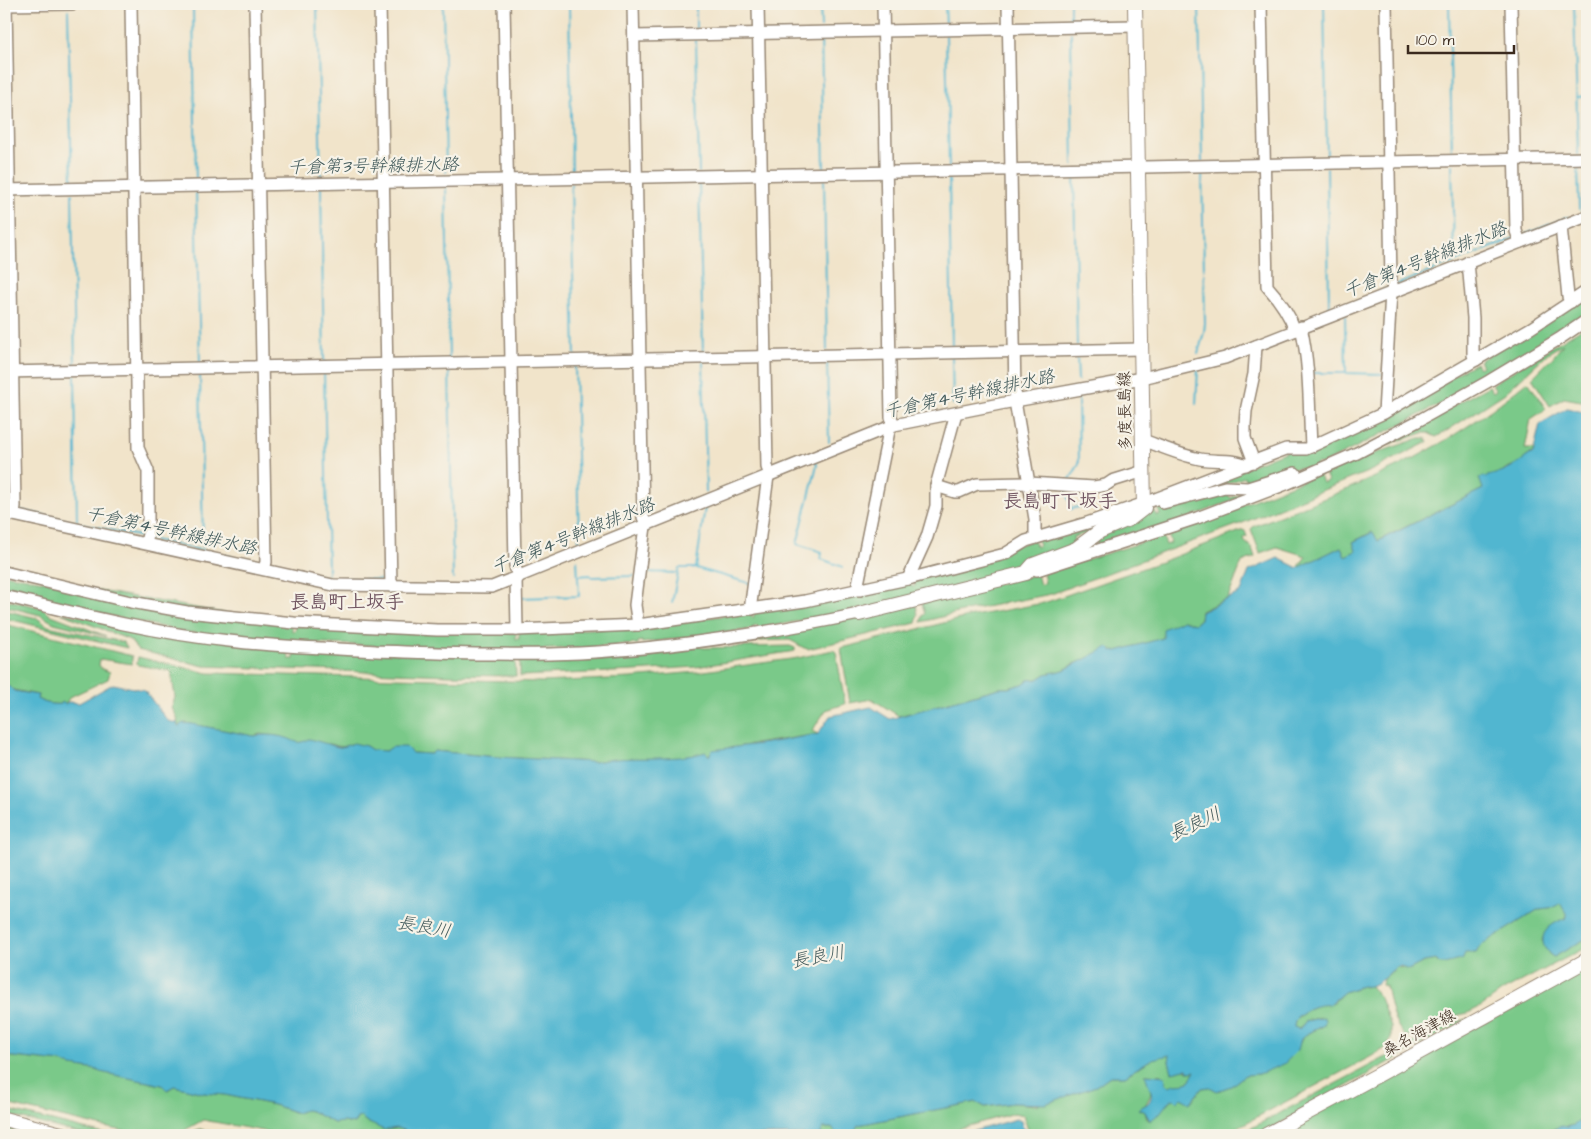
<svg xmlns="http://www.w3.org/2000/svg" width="1591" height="1139" viewBox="0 0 1591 1139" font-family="'Architects Daughter','Klee One',sans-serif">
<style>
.green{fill:#7ac989;stroke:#5a7a54}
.water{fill:#51b6d0;stroke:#467077}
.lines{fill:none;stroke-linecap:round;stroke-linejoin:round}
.stream{stroke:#51b6d0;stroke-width:2}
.minor-casing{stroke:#968774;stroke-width:14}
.major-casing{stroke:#968774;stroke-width:16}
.minor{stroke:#fff;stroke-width:11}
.major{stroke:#fff;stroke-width:14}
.labels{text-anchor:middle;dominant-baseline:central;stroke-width:4.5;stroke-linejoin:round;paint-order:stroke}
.street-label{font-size:16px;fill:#3b2a1e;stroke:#f7f3e8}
.water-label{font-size:18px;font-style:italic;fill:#435b5c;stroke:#f7f3e8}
.quarter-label{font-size:19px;font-weight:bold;fill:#735863;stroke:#f7f3e8}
</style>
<rect width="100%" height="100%" fill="#f7f3e8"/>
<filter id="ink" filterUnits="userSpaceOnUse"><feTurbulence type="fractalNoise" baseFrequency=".02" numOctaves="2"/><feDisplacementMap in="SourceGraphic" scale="10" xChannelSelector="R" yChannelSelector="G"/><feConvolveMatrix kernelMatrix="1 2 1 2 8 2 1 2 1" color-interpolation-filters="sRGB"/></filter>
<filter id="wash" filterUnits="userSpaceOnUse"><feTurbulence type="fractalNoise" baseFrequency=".0096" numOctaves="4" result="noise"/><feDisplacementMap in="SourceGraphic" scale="20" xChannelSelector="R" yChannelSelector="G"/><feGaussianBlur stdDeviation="1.12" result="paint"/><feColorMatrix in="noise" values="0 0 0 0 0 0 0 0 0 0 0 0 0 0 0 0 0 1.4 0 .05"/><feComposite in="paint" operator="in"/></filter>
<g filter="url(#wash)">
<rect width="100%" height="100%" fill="#f1e4ca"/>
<g class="green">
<path d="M 1587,293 L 1587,316 L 1488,377 L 1486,375 L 1484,376 L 1485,379 L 1462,393 L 1321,465 L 1320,463 L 1316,464 L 1317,467 L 1296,468 L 1248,484 L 1245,477 L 1225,484 L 1169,498 L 1287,451 L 1309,450 L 1312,456 L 1315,454 L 1313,449 L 1476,363 L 1479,368 L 1482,366 L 1479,361 Z"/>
<path d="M 1587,325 L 1587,402 L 1564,398 L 1550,406 L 1532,378 L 1553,357 L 1563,344 L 1548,353 L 1505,393 L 1445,432 L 1436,437 L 1428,433 L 1423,433 L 1376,448 L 1489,386 L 1493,392 L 1496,390 L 1492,384 Z"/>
<path d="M 1527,382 L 1529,383 L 1546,409 L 1531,419 L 1525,449 L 1533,449 L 1534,451 L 1519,463 L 1505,469 L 1501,473 L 1480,479 L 1483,489 L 1377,541 L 1372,532 L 1353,542 L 1357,551 L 1345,556 L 1341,547 L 1298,568 L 1306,556 L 1277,547 L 1260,553 L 1251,529 L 1254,526 C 1294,510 1335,495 1375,477 C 1430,453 1481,420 1527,382 Z"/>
<path d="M 1420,438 L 1426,438 L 1428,442 L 1370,471 L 1245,522 L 1051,594 L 965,611 L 921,622 L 923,615 L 925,614 L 922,603 L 1037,574 L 1040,585 L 1045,583 L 1043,573 L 1163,536 L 1166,545 L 1171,543 L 1168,534 L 1319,474 L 1323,483 L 1328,481 L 1324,471 L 1352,459 L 1365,457 Z"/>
<path d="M 1292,477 L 1165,527 L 1097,545 L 1095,537 L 1154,510 L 1157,516 L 1160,515 L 1158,509 L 1227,490 L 1230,498 Z"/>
<path d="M 1139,508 L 1092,532 L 1073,537 L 1075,545 L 1037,558 L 1036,556 L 1032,557 L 1033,560 L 1020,568 L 915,598 L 758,629 L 757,626 L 753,627 L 754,629 L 642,643 L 642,641 L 638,642 L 638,644 L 579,648 L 519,650 L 519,648 L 516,648 L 516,650 L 295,643 L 295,641 L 292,640 L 291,643 L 186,632 L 4,593 L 4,574 L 292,625 L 292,631 L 295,631 L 296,626 L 516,633 L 516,639 L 519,639 L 519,632 L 637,627 L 638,633 L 641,633 L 640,627 L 751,612 L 752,618 L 754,617 L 754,612 L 911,580 L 912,587 L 915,586 L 914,579 L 1034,540 L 1036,547 L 1039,545 L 1037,539 Z"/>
<path d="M 1243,530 L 1245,531 L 1247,537 L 1244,538 L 1245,542 L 1252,548 L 1255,557 L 1242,562 L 1228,598 L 1201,611 L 1200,619 L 1194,624 L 1189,623 L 1186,620 L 1164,635 L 1163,638 L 1117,651 L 1111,650 L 1074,664 L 1064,670 L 1046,674 L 1038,679 L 1028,680 L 1023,684 L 1008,688 L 999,688 L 899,716 L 872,699 L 850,703 L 841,649 L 842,648 L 968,617 L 1044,603 L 1169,559 Z"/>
<path d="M 4,599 L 43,608 L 49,614 L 106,636 L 54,623 L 40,615 L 4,606 Z"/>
<path d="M 916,605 L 918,615 L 916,623 L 808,649 C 801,648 796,642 789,640 L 717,642 Z"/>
<path d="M 4,610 L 37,618 L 48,626 L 123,642 L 127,647 L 127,648 L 4,618 Z"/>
<path d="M 61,613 L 288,650 L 289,659 L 294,659 L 295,650 L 515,657 L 516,676 L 450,675 L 204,666 L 138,650 L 130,640 Z"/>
<path d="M 4,624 L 132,656 L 132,664 L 100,659 L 99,665 L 102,669 L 110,672 L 108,679 L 70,697 L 65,704 C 55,705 46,704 37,699 L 38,695 L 14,690 L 10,687 L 4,685 Z"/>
<path d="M 696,646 L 704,648 L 790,646 L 795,648 L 795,651 L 696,667 L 634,671 L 520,676 L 520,657 Z"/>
<path d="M 833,650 L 836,652 L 845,704 L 826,710 L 812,731 L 818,734 L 711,751 L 709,756 L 706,753 C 671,763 630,755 594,762 L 498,757 L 434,751 L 431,754 L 412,753 L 391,748 L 386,751 L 372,750 L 366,746 L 350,744 L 342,747 L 329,744 L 297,743 L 283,737 L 260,734 L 254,736 L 186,723 L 178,727 L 177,717 L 172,708 L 175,697 L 171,671 L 138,665 L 137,663 L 138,657 L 208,673 L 542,682 L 631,678 L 697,672 L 798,658 Z"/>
<path d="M 1559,902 C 1563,905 1567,912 1566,918 C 1555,922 1546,929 1542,940 L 1549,954 L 1554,957 L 1587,938 L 1587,947 L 1503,991 L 1482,1006 L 1468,1013 L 1450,1017 L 1409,1036 L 1405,1036 C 1392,1022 1390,1003 1386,986 L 1382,985 L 1383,979 L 1397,967 L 1411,969 C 1419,963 1427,961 1436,960 L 1438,963 L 1468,952 L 1476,953 L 1480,946 L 1539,909 L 1549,908 Z"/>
<path d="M 1587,966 L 1587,1116 L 1574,1125 L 1555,1129 L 1547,1135 L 1276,1135 Z"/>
<path d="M 1362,986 L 1364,987 L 1370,986 L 1380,998 L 1391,1027 L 1391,1039 L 1386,1047 L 1372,1056 L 1223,1135 L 1030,1135 L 1023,1115 L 1014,1113 L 936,1135 L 852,1135 L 858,1125 L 976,1102 L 985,1107 L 1013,1103 L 1036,1105 L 1096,1086 L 1110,1076 L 1125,1076 L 1152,1059 L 1166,1055 L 1170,1055 L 1169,1062 L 1172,1071 C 1181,1071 1183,1066 1190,1072 L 1195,1070 L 1189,1082 C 1182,1085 1177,1083 1170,1086 L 1166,1084 L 1163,1075 L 1145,1074 C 1153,1093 1153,1093 1142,1110 L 1145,1112 L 1148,1120 L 1160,1113 L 1163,1107 L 1174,1098 L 1180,1098 L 1192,1101 L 1202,1088 L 1210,1087 L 1217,1091 L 1231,1086 L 1245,1075 L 1259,1074 L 1300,1043 C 1302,1035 1313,1030 1321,1027 L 1320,1017 L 1306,1021 L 1298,1029 L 1294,1027 L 1295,1021 L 1298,1016 L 1301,1016 L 1308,1009 L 1320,1004 L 1334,1002 L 1344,992 Z"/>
<path d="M 1467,1019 L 1259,1135 L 1238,1135 L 1409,1045 L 1455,1022 Z"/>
<path d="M 4,1056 L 62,1062 L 67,1065 L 97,1070 L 101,1072 L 162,1085 L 168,1090 L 174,1086 L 203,1093 L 225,1095 L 274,1105 L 297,1113 L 305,1110 L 311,1111 L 334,1123 L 343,1122 L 354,1124 L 357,1118 L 361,1117 L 367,1122 L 388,1130 L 397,1128 L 416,1135 L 286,1135 L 203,1120 L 185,1130 L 180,1135 L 146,1135 L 104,1127 L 6,1104 L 5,1099 L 4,1099 Z"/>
<path d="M 4,1109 L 108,1135 L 86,1135 L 4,1114 Z"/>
<path d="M 4,1122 L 56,1135 L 4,1135 Z"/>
<path d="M 822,1128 L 832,1128 L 837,1135 L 822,1135 L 821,1133 Z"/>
<path d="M 200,1129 L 225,1135 L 190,1135 L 194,1131 Z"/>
</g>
<g class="water">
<path d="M 1567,408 L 1587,413 L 1587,938 L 1554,957 C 1549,955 1548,952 1545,948 C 1537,932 1553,923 1566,918 L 1567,915 L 1560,903 L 1549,908 L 1539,909 L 1480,946 L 1476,953 L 1465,953 L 1463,959 L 1461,960 L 1444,964 L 1440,964 L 1436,960 L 1424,962 L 1408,970 C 1405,969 1403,966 1400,966 C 1393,965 1379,990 1362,986 L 1344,992 L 1329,1005 C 1321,1004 1315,1006 1308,1009 C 1304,1012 1303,1015 1298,1016 L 1295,1021 L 1294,1027 L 1299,1029 L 1306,1021 L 1324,1017 L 1325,1021 L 1324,1025 L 1308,1033 L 1301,1039 L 1298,1050 L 1284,1064 L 1259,1074 L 1245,1075 L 1231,1086 L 1217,1091 L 1210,1087 L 1202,1088 L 1190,1103 L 1181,1098 L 1177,1102 L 1174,1099 L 1169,1101 L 1160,1113 L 1150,1121 L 1145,1112 L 1138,1109 C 1141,1106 1146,1106 1149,1102 C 1156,1092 1145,1083 1146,1074 L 1165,1076 L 1166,1084 L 1170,1086 C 1176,1082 1182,1085 1189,1082 L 1195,1071 L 1189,1072 L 1188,1069 L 1185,1069 L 1172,1072 L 1169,1062 L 1170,1055 L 1152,1059 L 1125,1076 L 1110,1076 L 1096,1086 L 1045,1104 L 1013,1103 L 985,1107 L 976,1102 L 858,1125 L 852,1135 L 837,1135 L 832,1128 L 823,1128 L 821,1133 L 822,1135 L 416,1135 L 397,1128 L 384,1130 L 367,1122 L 361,1117 L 357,1118 L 354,1124 L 343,1122 L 334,1123 L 311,1111 L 305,1110 L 297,1113 L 274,1105 L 225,1095 L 203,1093 L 174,1086 L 167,1090 L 162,1085 L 100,1072 L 97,1070 L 71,1066 L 62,1062 L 4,1056 L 4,685 L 10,687 L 14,691 L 38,695 L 37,699 C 44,703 53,705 61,704 L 62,702 L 65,704 L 68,702 L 79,703 L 113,684 L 144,690 L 168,721 L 177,723 L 178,727 L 183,723 L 192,724 L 254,736 C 263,734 274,735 283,737 C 297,740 294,746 310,739 L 338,747 L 342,747 L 354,743 L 366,746 L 372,750 L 386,751 L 392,747 L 406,747 L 412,753 L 431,754 L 434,751 L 498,757 L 594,762 C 630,754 672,763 706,752 L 709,756 L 712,750 L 767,743 L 818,734 L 830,716 L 871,707 L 890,719 L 999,688 L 1008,688 L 1023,684 L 1028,680 L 1038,679 L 1046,674 L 1064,670 L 1108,647 L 1111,650 L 1117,651 L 1163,638 L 1163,629 L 1183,620 L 1194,624 L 1200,619 L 1201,612 L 1241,592 L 1249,571 L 1278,558 L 1298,568 L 1341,547 L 1345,556 L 1356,551 L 1353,542 L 1373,532 L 1378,541 L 1483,489 L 1479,478 C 1493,475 1504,472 1516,464 C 1522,461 1527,456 1533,453 L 1540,424 Z"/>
<path d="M 1587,1116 L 1587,1135 L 1547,1135 L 1555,1129 L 1561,1126 L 1568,1127 L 1574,1125 Z"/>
<path d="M 1016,1119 L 1021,1121 L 1025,1135 L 960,1135 Z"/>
</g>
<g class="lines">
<g class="stream">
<path d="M 443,4 L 446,172"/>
<path d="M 569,4 L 572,174 L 571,174"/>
<path d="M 696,4 L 696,30"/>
<path d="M 820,4 L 821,27"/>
<path d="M 945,4 L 946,25"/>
<path d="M 1070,4 L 1070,23"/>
<path d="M 1199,4 L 1202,161"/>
<path d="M 1324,4 L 1327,158"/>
<path d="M 1449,4 L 1452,155"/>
<path d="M 1574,4 L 1578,154"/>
<path d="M 317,6 L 321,179"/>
<path d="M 193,9 L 196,181"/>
<path d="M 68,11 L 72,184"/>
<path d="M 1071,33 L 1073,165"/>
<path d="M 946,35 L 949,168"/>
<path d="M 821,37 L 824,169"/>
<path d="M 696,40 L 699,172"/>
<path d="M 1576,97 L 1587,96"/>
<path d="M 1578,162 L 1579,209"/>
<path d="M 1452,165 L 1454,258"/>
<path d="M 1327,168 L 1329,306"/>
<path d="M 1074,173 L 1077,345"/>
<path d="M 949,176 L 952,348"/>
<path d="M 824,178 L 827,350"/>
<path d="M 699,180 L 703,353"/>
<path d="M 571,184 L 575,357"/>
<path d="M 446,186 L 449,359"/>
<path d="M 321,187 L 324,362"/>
<path d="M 196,189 L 200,364"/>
<path d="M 72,194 L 75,367"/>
<path d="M 1582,212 L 1587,210"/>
<path d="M 1522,236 L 1568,217"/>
<path d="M 1396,285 L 1515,238"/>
<path d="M 1377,292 L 1389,288"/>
<path d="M 1345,316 L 1346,373 L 1382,374"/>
<path d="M 1198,354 L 1204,332 L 1205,323 L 1202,170"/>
<path d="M 1077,355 L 1078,380"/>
<path d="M 952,356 L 953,404"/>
<path d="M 827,359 L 829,442"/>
<path d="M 703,362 L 706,492"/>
<path d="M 575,364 L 579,544"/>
<path d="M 449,367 L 453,578"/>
<path d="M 324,370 L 328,574"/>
<path d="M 200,373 L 203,547"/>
<path d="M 1312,373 L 1345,373"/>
<path d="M 75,375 L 77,520"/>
<path d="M 1115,377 L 1135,373"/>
<path d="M 1196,404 L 1198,369"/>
<path d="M 816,461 L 817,465 L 797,544 L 822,552 L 821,559 L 843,567"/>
<path d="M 1069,481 L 1079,464 L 1078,394"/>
<path d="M 1066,489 L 1071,509 L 1092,503"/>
<path d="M 4,507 L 11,508"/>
<path d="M 18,510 L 143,537"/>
<path d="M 150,539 L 236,558"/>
<path d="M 277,567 L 328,578 L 386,580"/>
<path d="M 696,568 L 749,583"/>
<path d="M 643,572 L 678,573"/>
<path d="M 578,576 L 590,575 L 592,577 L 634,576"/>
<path d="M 520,598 L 579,596 L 577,560"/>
<path d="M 672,603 L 679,568 L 696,568 L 705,507"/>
</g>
</g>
</g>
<g filter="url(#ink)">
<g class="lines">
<g class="minor-casing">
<g id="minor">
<path d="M 6,4 L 15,506 L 14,515"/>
<path d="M 131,4 L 138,448 L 148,471 L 148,534 L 146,543"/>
<path d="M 255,4 L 266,562 L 264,569"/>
<path d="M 380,4 L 391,586"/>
<path d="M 504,4 L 515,565 L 518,578"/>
<path d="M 633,4 L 643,517 L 646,525"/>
<path d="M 758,4 L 767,467 L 770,475"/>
<path d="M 883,4 L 891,417 L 894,425"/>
<path d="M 1008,4 L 1015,393 L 1017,400"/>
<path d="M 1261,4 L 1267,286 C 1278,298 1289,314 1295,330"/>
<path d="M 1386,4 L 1391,281 L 1394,291"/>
<path d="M 1511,4 L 1516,231 L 1520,242"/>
<path d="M 4,5 L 72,4"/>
<path d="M 634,36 L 1135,26"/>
<path d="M 4,190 L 1587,158"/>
<path d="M 1561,226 L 1568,297 L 1571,302"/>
<path d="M 1468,262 L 1473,318 L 1473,355 L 1476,360"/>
<path d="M 1301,327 C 1310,366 1309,407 1311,447"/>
<path d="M 4,372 L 1141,349"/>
<path d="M 1015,401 L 1035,519 L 1035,538"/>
<path d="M 1384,413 L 1391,292"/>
<path d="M 1143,440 C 1162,447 1180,455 1200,459 C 1214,462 1233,458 1246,465"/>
<path d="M 1254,462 L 1245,438 L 1245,425 L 1246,411 L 1254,374 L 1256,346"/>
<path d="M 936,486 L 955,492 L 959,492 L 977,484 L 1029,483 L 1094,487 L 1106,485 L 1112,481 L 1144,471"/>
<path d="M 1163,503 L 1225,487 L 1248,488 L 1295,473"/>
<path d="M 4,513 L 333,585 L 492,587 L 894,425 L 1015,401 L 1142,378 L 1225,358 L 1587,216"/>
<path d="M 1037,570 L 1197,518 L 1286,484 L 1357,453 L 1416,422 L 1489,381 L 1559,339 L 1587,320"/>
<path d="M 4,572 L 131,602 L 187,612 L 294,623 L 437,630 L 517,630 L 638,625 L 805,601 L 912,578 L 1005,554 L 1026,541 L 1087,523 L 1145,503 L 1286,449 L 1306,449 L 1384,413 L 1531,328 L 1587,291"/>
<path d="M 516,579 L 517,630"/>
<path d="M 908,579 L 927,537 L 936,506 L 936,486 L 956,413"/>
<path d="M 860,590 L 858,584 L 890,426"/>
<path d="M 4,596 C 78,614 153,633 229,641 C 278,647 327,648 376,651 C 444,653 512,656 580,653 C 673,648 767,633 859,614"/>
<path d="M 752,609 L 751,603 L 768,476"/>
<path d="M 638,625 L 635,605 L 645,526"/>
</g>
</g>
<g class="major-casing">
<g id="major">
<path d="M 859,614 L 1026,573 L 1033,565 L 1076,549 L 1100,531 L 1131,518 L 1144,508 L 1135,4"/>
<path d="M 4,1119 L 65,1135"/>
<path d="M 1266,1135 L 1378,1075 L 1587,960"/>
</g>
</g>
<use href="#minor" class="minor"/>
<use href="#major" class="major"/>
</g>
</g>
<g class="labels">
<g class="street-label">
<text transform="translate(1125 411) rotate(-91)">多度長島線</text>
<text transform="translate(1419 1033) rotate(-29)">桑名海津線</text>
</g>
<g class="water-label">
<text transform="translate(373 166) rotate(-1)">千倉第3号幹線排水路</text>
<text transform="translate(1425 260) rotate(-22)">千倉第4号幹線排水路</text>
<text transform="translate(969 394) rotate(-12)">千倉第4号幹線排水路</text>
<text transform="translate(171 531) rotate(12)">千倉第4号幹線排水路</text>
<text transform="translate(573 536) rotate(-22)">千倉第4号幹線排水路</text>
<text transform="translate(1195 824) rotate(-25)">長良川</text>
<text transform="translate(424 927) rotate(10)">長良川</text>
<text transform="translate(818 957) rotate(-11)">長良川</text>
</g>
<g class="quarter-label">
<text x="1060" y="501">長島町下坂手</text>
<text x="347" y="602">長島町上坂手</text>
</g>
</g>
<rect width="1591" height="1139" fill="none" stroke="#f7f3e8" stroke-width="20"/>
<path d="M1408 45v8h106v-8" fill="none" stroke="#3b2a1e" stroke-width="2.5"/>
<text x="1416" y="45" font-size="15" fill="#3b2a1e" stroke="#f7f3e8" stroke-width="4" paint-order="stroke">100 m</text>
</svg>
